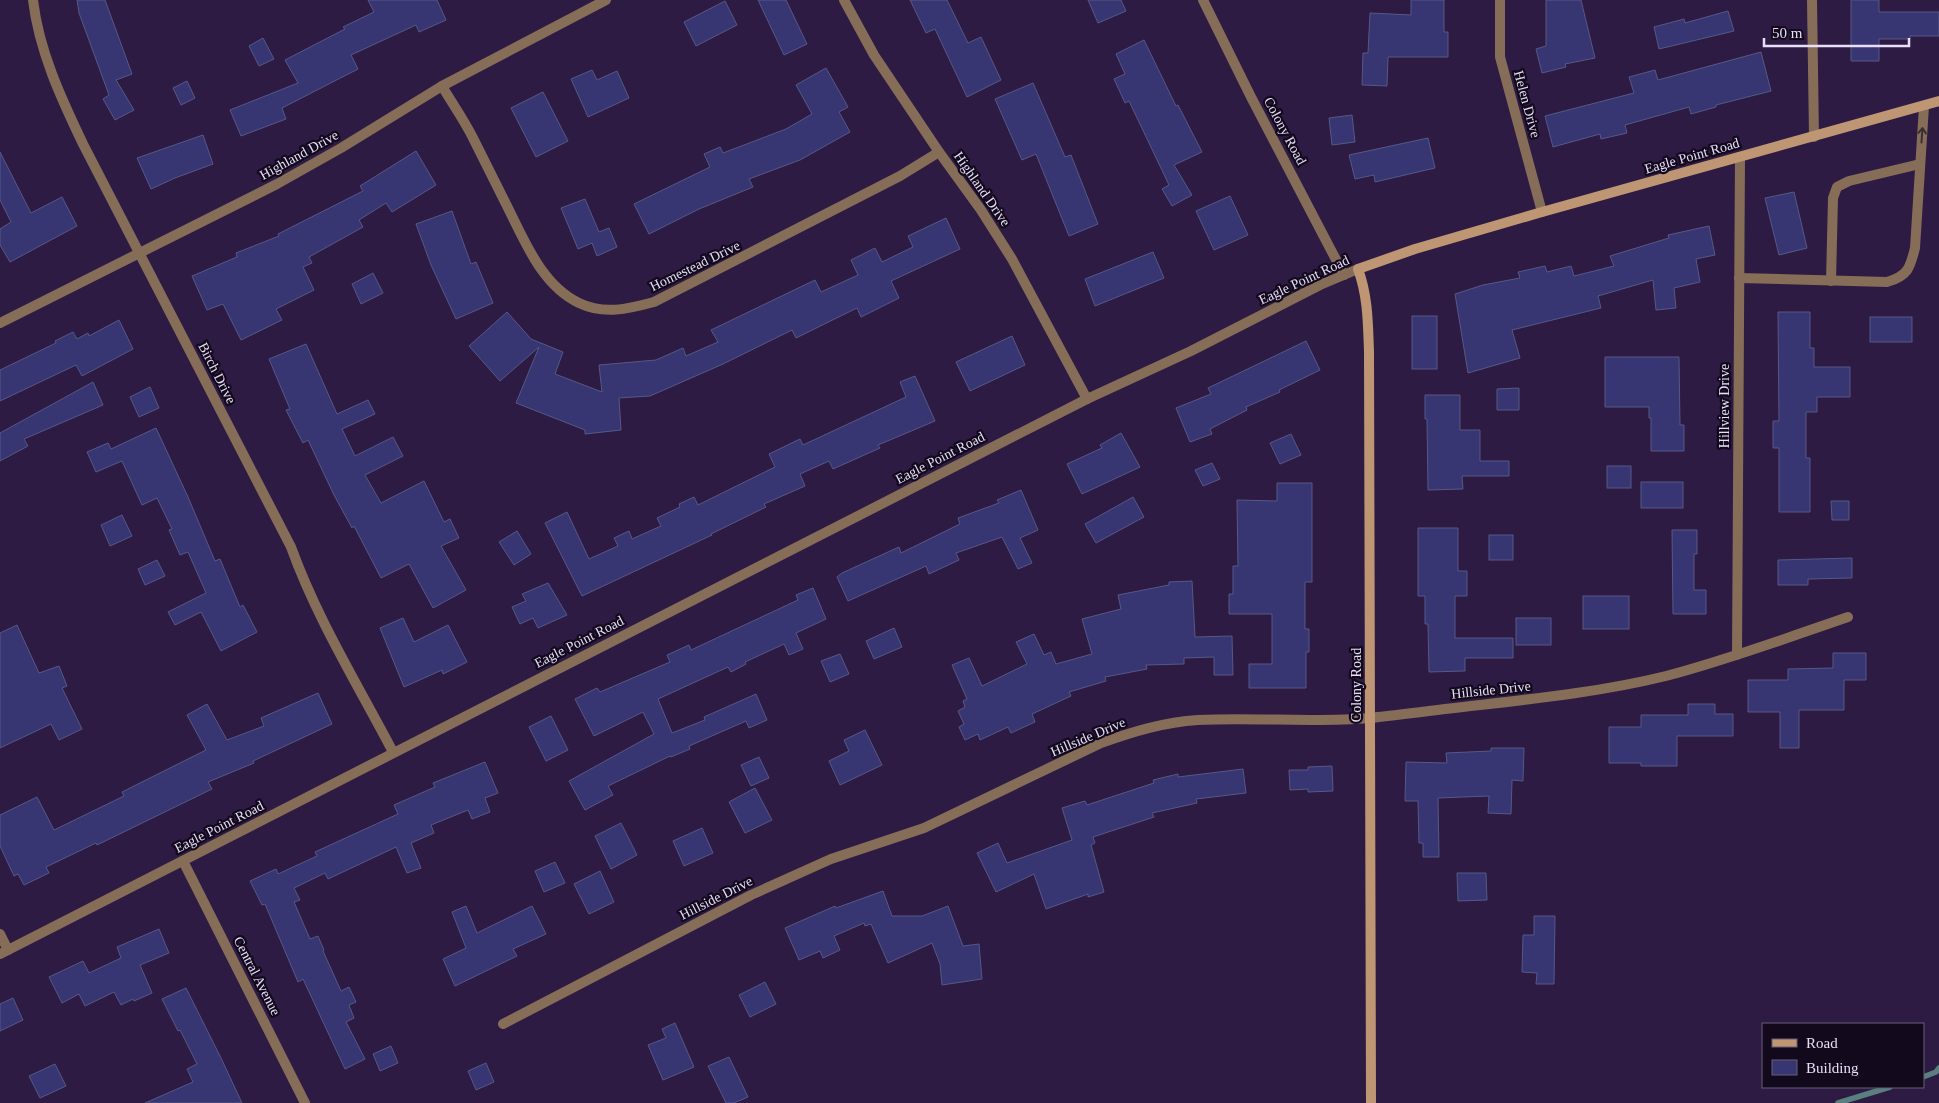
<svg xmlns="http://www.w3.org/2000/svg" width="1939" height="1103" viewBox="0 0 1939 1103" font-family="Georgia,serif">
<style>
.lines{fill:none;stroke-linecap:round;stroke-linejoin:round}
.stream{stroke:#5a7f81;stroke-width:5.5}
.building{fill:#383672;stroke:#565886}
.lane{stroke:#866d58;stroke-width:10}
.street{stroke:#866d58;stroke-width:10}
.secondary{stroke:#be9673;stroke-width:10}
.oneway{stroke:#3b2d31}
.labels{text-anchor:middle;dominant-baseline:central;stroke-width:4.5;stroke-linejoin:round;paint-order:stroke}
.street-label{font-size:14px;fill:#e7def8;stroke:#120a1c}
</style>
<rect width="100%" height="100%" fill="#2d1b43"/>
<g class="lines">
<g class="stream">
<path d="M 1923,1077 L 1936,1072 L 1939,1068"/>
<path d="M 1838,1103 L 1890,1087"/>
</g>
</g>
<g class="building">
<path d="M 77,0 L 105,0 L 132,74 L 116,80 L 134,110 L 115,120 L 103,99 L 109,95 L 79,13 Z"/>
<path d="M 368,0 L 437,0 L 446,20 L 419,32 L 416,25 L 351,55 L 358,69 L 282,108 L 286,119 L 241,136 L 230,110 L 298,83 L 285,60 L 345,29 L 343,27 L 374,12 Z"/>
<path d="M 758,0 L 786,0 L 807,44 L 784,55 Z"/>
<path d="M 910,0 L 947,0 L 968,43 L 981,37 L 1001,80 L 967,97 L 935,29 L 926,33 Z"/>
<path d="M 1088,0 L 1121,0 L 1126,11 L 1098,23 Z"/>
<path d="M 1411,0 L 1444,0 L 1444,32 L 1448,32 L 1448,57 L 1388,57 L 1387,86 L 1362,85 L 1363,53 L 1368,53 L 1370,13 L 1411,15 Z"/>
<path d="M 1546,0 L 1581,0 L 1595,58 L 1565,64 L 1566,67 L 1542,73 L 1536,49 L 1546,46 Z"/>
<path d="M 1851,0 L 1879,0 L 1879,12 L 1939,12 L 1939,36 L 1910,36 L 1910,39 L 1879,39 L 1879,61 L 1851,61 Z"/>
<path d="M 725,1 L 737,25 L 696,46 L 684,22 Z"/>
<path d="M 1728,11 L 1734,31 L 1659,49 L 1654,27 L 1684,19 L 1685,23 Z"/>
<path d="M 263,38 L 274,59 L 259,66 L 249,46 Z"/>
<path d="M 1144,40 L 1176,106 L 1178,105 L 1202,152 L 1174,165 L 1192,195 L 1172,206 L 1162,189 L 1169,185 L 1129,101 L 1125,103 L 1114,79 L 1125,74 L 1116,54 Z"/>
<path d="M 1761,52 L 1771,91 L 1716,105 L 1716,107 L 1691,114 L 1689,107 L 1625,125 L 1627,133 L 1601,139 L 1600,134 L 1553,147 L 1545,116 L 1634,93 L 1629,77 L 1655,70 L 1658,80 Z"/>
<path d="M 826,68 L 848,107 L 839,112 L 850,132 L 800,160 L 749,179 L 753,187 L 699,209 L 649,234 L 634,204 L 710,167 L 704,154 L 720,147 L 723,153 L 786,129 L 812,114 L 796,85 Z"/>
<path d="M 592,70 L 597,80 L 617,71 L 629,98 L 588,117 L 571,79 Z"/>
<path d="M 187,81 L 195,98 L 181,105 L 173,88 Z"/>
<path d="M 1033,83 L 1065,157 L 1071,155 L 1098,224 L 1069,236 L 1036,154 L 1022,160 L 995,99 Z"/>
<path d="M 543,92 L 568,141 L 536,157 L 511,108 Z"/>
<path d="M 1352,115 L 1355,142 L 1332,145 L 1329,118 Z"/>
<path d="M 203,135 L 213,164 L 175,178 L 151,189 L 137,158 Z"/>
<path d="M 1428,138 L 1435,168 L 1375,182 L 1374,175 L 1355,179 L 1349,155 Z"/>
<path d="M 416,151 L 436,185 L 392,212 L 386,203 L 359,220 L 363,227 L 309,257 L 312,263 L 303,267 L 314,290 L 276,309 L 282,320 L 241,340 L 223,304 L 207,310 L 192,276 L 237,257 L 236,253 L 279,236 L 278,234 L 363,191 L 360,186 Z"/>
<path d="M 0,152 L 31,213 L 62,197 L 77,226 L 10,262 L 0,245 L 0,229 L 11,222 L 0,200 Z"/>
<path d="M 1794,192 L 1807,248 L 1779,255 L 1765,198 Z"/>
<path d="M 1230,196 L 1248,235 L 1214,250 L 1196,211 Z"/>
<path d="M 585,199 L 599,232 L 609,228 L 617,247 L 597,256 L 592,243 L 578,249 L 561,208 Z"/>
<path d="M 452,211 L 471,264 L 476,262 L 493,303 L 456,319 L 431,265 L 416,224 Z"/>
<path d="M 946,218 L 960,249 L 891,281 L 899,298 L 861,317 L 857,308 L 796,338 L 792,330 L 723,364 L 650,396 L 619,398 L 621,430 L 585,434 L 585,430 L 516,403 L 539,347 L 500,381 L 469,346 L 507,312 L 531,339 L 563,352 L 555,374 L 602,392 L 599,365 L 656,360 L 683,348 L 686,356 L 718,342 L 711,330 L 815,280 L 821,292 L 858,275 L 851,260 L 875,248 L 882,262 L 913,247 L 908,236 Z"/>
<path d="M 1709,226 L 1715,255 L 1696,259 L 1700,282 L 1674,288 L 1676,308 L 1656,310 L 1653,280 L 1598,296 L 1601,308 L 1512,330 L 1520,358 L 1468,373 L 1455,294 L 1483,285 L 1520,278 L 1518,272 L 1545,266 L 1547,272 L 1571,266 L 1574,276 L 1614,266 L 1610,256 L 1669,238 L 1668,235 Z"/>
<path d="M 1153,252 L 1164,278 L 1095,306 L 1085,279 Z"/>
<path d="M 373,273 L 383,293 L 361,304 L 352,284 Z"/>
<path d="M 1778,312 L 1810,312 L 1810,348 L 1814,348 L 1814,367 L 1850,367 L 1850,397 L 1817,397 L 1817,412 L 1806,412 L 1806,458 L 1810,458 L 1810,512 L 1779,512 L 1779,448 L 1773,448 L 1773,421 L 1779,421 Z"/>
<rect x="1412" y="316" width="25" height="53"/>
<rect x="1870" y="317" width="42" height="25"/>
<path d="M 119,320 L 133,349 L 82,376 L 76,365 L 0,401 L 0,370 L 56,343 L 55,341 L 73,332 L 77,339 L 88,333 L 89,336 Z"/>
<path d="M 1012,336 L 1025,365 L 970,391 L 956,362 Z"/>
<path d="M 1306,341 L 1320,370 L 1279,390 L 1280,392 L 1246,407 L 1247,410 L 1210,429 L 1212,434 L 1190,442 L 1176,408 L 1211,394 L 1208,388 Z"/>
<path d="M 306,344 L 337,414 L 368,400 L 375,414 L 342,429 L 355,456 L 393,437 L 403,456 L 365,475 L 381,503 L 424,481 L 444,522 L 450,519 L 459,538 L 441,546 L 466,590 L 433,608 L 409,564 L 381,578 L 354,526 L 352,528 L 334,495 L 308,440 L 303,443 L 286,410 L 290,409 L 269,359 Z"/>
<path d="M 1605,357 L 1679,357 L 1680,425 L 1684,425 L 1684,451 L 1651,451 L 1651,418 L 1649,418 L 1649,407 L 1605,407 Z"/>
<path d="M 915,376 L 935,421 L 878,445 L 880,448 L 833,469 L 829,461 L 800,474 L 805,486 L 764,504 L 766,507 L 711,534 L 712,535 L 582,596 L 545,523 L 567,512 L 589,559 L 618,546 L 614,538 L 629,531 L 632,539 L 661,526 L 657,518 L 680,507 L 679,504 L 694,497 L 698,505 L 775,467 L 769,454 L 800,439 L 803,445 L 906,397 L 900,382 Z"/>
<path d="M 93,382 L 103,405 L 24,439 L 28,446 L 0,461 L 0,433 Z"/>
<path d="M 150,387 L 159,408 L 139,417 L 130,397 Z"/>
<path d="M 1519,388 L 1519,410 L 1497,410 L 1497,389 Z"/>
<path d="M 1425,395 L 1460,395 L 1460,430 L 1480,430 L 1480,461 L 1509,461 L 1509,476 L 1462,476 L 1463,489 L 1428,490 L 1427,419 L 1425,419 Z"/>
<path d="M 156,428 L 188,497 L 215,561 L 220,559 L 240,607 L 243,605 L 257,632 L 221,651 L 201,612 L 175,625 L 168,612 L 206,593 L 188,552 L 180,555 L 169,530 L 172,529 L 157,498 L 142,505 L 122,461 L 96,472 L 87,452 L 108,443 L 111,449 Z"/>
<path d="M 1121,433 L 1140,467 L 1082,494 L 1067,464 L 1102,448 L 1100,445 Z"/>
<path d="M 1291,434 L 1301,455 L 1280,464 L 1270,443 Z"/>
<path d="M 1212,463 L 1220,479 L 1203,486 L 1195,470 Z"/>
<rect x="1607" y="466" width="24" height="22"/>
<rect x="1641" y="482" width="42" height="26"/>
<path d="M 1277,483 L 1312,483 L 1312,582 L 1305,582 L 1305,629 L 1309,629 L 1309,652 L 1306,652 L 1306,688 L 1249,688 L 1249,664 L 1272,664 L 1272,614 L 1229,614 L 1229,594 L 1233,594 L 1233,566 L 1238,566 L 1237,500 L 1277,501 Z"/>
<path d="M 1021,490 L 1038,530 L 1020,538 L 1032,563 L 1018,569 L 1002,537 L 956,553 L 959,560 L 929,574 L 926,566 L 848,601 L 837,577 L 842,573 L 899,547 L 901,553 L 960,524 L 958,518 L 999,503 L 997,500 Z"/>
<path d="M 1133,497 L 1144,517 L 1096,543 L 1085,524 Z"/>
<path d="M 1831,501 L 1849,501 L 1849,520 L 1832,520 Z"/>
<path d="M 122,515 L 132,536 L 110,546 L 101,525 Z"/>
<path d="M 1418,528 L 1458,528 L 1458,571 L 1467,571 L 1467,596 L 1455,596 L 1455,638 L 1513,638 L 1513,658 L 1465,658 L 1465,671 L 1429,672 L 1428,624 L 1425,624 L 1425,596 L 1418,596 Z"/>
<path d="M 1672,530 L 1697,530 L 1697,554 L 1694,554 L 1694,590 L 1706,590 L 1706,614 L 1673,614 Z"/>
<path d="M 517,531 L 531,554 L 514,565 L 499,542 Z"/>
<rect x="1489" y="535" width="24" height="25"/>
<path d="M 1852,558 L 1852,578 L 1808,579 L 1808,585 L 1778,585 L 1778,560 Z"/>
<path d="M 157,560 L 165,576 L 145,585 L 138,569 Z"/>
<path d="M 1192,581 L 1195,637 L 1232,636 L 1233,675 L 1214,675 L 1214,657 L 1184,658 L 1184,664 L 1146,665 L 1147,669 L 1105,677 L 1106,681 L 1069,692 L 1071,696 L 1032,714 L 1035,722 L 1011,733 L 1008,727 L 980,740 L 978,734 L 965,740 L 959,727 L 964,724 L 958,711 L 965,707 L 963,701 L 967,699 L 952,665 L 969,658 L 982,686 L 1027,664 L 1016,642 L 1034,634 L 1044,655 L 1051,652 L 1056,664 L 1092,654 L 1082,619 L 1121,609 L 1118,595 L 1169,585 L 1169,582 Z"/>
<path d="M 548,583 L 567,615 L 538,628 L 533,618 L 520,624 L 512,607 L 526,601 L 522,594 Z"/>
<path d="M 813,588 L 826,619 L 796,633 L 803,649 L 789,655 L 784,644 L 745,662 L 746,664 L 731,672 L 728,667 L 658,699 L 672,733 L 705,720 L 704,717 L 756,694 L 767,720 L 749,728 L 746,721 L 689,746 L 690,749 L 671,757 L 670,756 L 608,786 L 613,795 L 585,810 L 569,781 L 654,734 L 643,712 L 594,736 L 575,699 L 597,688 L 600,692 L 670,662 L 667,655 L 689,645 L 691,650 L 798,600 L 796,595 Z"/>
<rect x="1583" y="596" width="46" height="33"/>
<path d="M 403,618 L 414,642 L 448,625 L 467,662 L 443,674 L 442,670 L 404,687 L 380,628 Z"/>
<rect x="1516" y="618" width="35" height="27"/>
<path d="M 17,625 L 39,673 L 59,666 L 67,686 L 62,688 L 82,729 L 59,740 L 51,724 L 0,748 L 0,633 Z"/>
<path d="M 894,628 L 902,647 L 874,659 L 866,641 Z"/>
<path d="M 1833,653 L 1866,653 L 1866,680 L 1844,680 L 1844,710 L 1799,710 L 1799,748 L 1780,748 L 1780,712 L 1748,712 L 1748,680 L 1788,680 L 1788,669 L 1833,668 Z"/>
<path d="M 840,654 L 849,674 L 830,682 L 821,661 Z"/>
<path d="M 318,693 L 332,724 L 253,761 L 254,763 L 208,782 L 212,789 L 97,845 L 96,843 L 46,867 L 49,873 L 24,885 L 18,874 L 14,876 L 0,846 L 0,815 L 37,797 L 54,830 L 124,796 L 122,792 L 206,750 L 187,715 L 207,704 L 227,740 L 264,726 L 261,718 Z"/>
<path d="M 1688,704 L 1715,704 L 1715,714 L 1733,714 L 1733,736 L 1677,736 L 1677,766 L 1641,766 L 1641,763 L 1609,763 L 1609,727 L 1641,727 L 1641,715 L 1688,715 Z"/>
<path d="M 551,716 L 568,750 L 546,761 L 529,727 Z"/>
<path d="M 865,730 L 882,765 L 840,785 L 829,761 L 849,751 L 844,740 Z"/>
<path d="M 1491,748 L 1524,748 L 1523,781 L 1512,780 L 1511,814 L 1488,813 L 1489,796 L 1438,798 L 1439,857 L 1423,857 L 1423,843 L 1419,843 L 1418,801 L 1405,801 L 1406,762 L 1447,763 L 1446,753 L 1491,751 Z"/>
<path d="M 759,757 L 769,778 L 751,786 L 741,765 Z"/>
<path d="M 485,762 L 498,793 L 485,798 L 490,812 L 472,819 L 468,810 L 431,825 L 434,833 L 411,843 L 421,868 L 407,873 L 396,847 L 328,879 L 325,873 L 294,888 L 300,900 L 294,902 L 310,939 L 318,936 L 324,950 L 323,951 L 341,991 L 349,987 L 356,1002 L 349,1005 L 354,1018 L 346,1022 L 365,1059 L 345,1069 L 303,979 L 298,982 L 265,904 L 262,905 L 250,881 L 276,869 L 278,874 L 317,856 L 315,852 L 398,814 L 394,805 L 435,787 L 433,783 Z"/>
<path d="M 1332,766 L 1333,791 L 1308,792 L 1308,789 L 1290,790 L 1289,770 L 1308,770 L 1308,767 Z"/>
<path d="M 1243,769 L 1246,793 L 1196,799 L 1197,803 L 1152,813 L 1154,817 L 1093,837 L 1095,843 L 1091,845 L 1104,892 L 1088,897 L 1088,894 L 1046,909 L 1034,874 L 996,892 L 977,853 L 998,843 L 1007,863 L 1072,840 L 1062,808 L 1085,801 L 1087,805 L 1154,783 L 1153,780 L 1178,774 L 1178,777 Z"/>
<path d="M 755,788 L 772,820 L 745,833 L 729,802 Z"/>
<path d="M 621,823 L 637,855 L 611,869 L 595,836 Z"/>
<path d="M 702,828 L 713,853 L 684,866 L 673,841 Z"/>
<path d="M 555,862 L 565,883 L 544,892 L 535,871 Z"/>
<path d="M 600,871 L 614,902 L 589,914 L 574,884 Z"/>
<path d="M 1457,873 L 1486,873 L 1487,900 L 1458,901 Z"/>
<path d="M 883,891 L 892,916 L 922,916 L 948,906 L 963,946 L 979,944 L 982,979 L 942,985 L 940,964 L 932,943 L 888,963 L 871,924 L 865,926 L 864,923 L 834,936 L 840,950 L 823,958 L 820,951 L 799,960 L 785,928 L 835,906 L 836,908 Z"/>
<path d="M 466,906 L 477,933 L 532,906 L 546,934 L 513,949 L 517,956 L 455,986 L 443,959 L 466,948 L 452,912 Z"/>
<path d="M 1534,916 L 1555,916 L 1554,984 L 1536,984 L 1537,973 L 1522,972 L 1523,935 L 1534,935 Z"/>
<path d="M 159,929 L 169,953 L 140,965 L 152,993 L 134,1001 L 133,999 L 121,1005 L 114,992 L 85,1006 L 79,994 L 62,1003 L 49,977 L 83,961 L 89,973 L 121,958 L 117,947 Z"/>
<path d="M 765,982 L 776,1004 L 750,1017 L 739,995 Z"/>
<path d="M 186,988 L 221,1058 L 242,1103 L 145,1103 L 193,1082 L 187,1069 L 197,1064 L 180,1030 L 178,1031 L 162,999 Z"/>
<path d="M 13,998 L 23,1020 L 0,1031 L 0,1004 Z"/>
<path d="M 675,1023 L 694,1067 L 663,1080 L 648,1045 L 666,1038 L 662,1029 Z"/>
<path d="M 391,1046 L 398,1063 L 380,1071 L 373,1054 Z"/>
<path d="M 729,1057 L 748,1097 L 734,1103 L 726,1103 L 708,1066 Z"/>
<path d="M 486,1063 L 494,1082 L 476,1090 L 468,1071 Z"/>
<path d="M 55,1064 L 66,1086 L 40,1098 L 29,1076 Z"/>
</g>
<g class="lines">
<g class="lane">
<path d="M 1739,278 L 1887,282 C 1908,276 1910,268 1915,248 L 1924,106"/>
<path d="M 1831,281 L 1833,198 L 1837,187 L 1849,181 L 1920,164"/>
</g>
<g class="street">
<path d="M 33,0 C 39,51 61,98 83,144 L 291,547 C 317,619 358,685 393,752"/>
<path d="M 844,0 L 874,55 L 939,152 L 981,210 L 1012,259 L 1087,399"/>
<path d="M 1203,0 L 1251,97 L 1344,275"/>
<path d="M 1500,0 L 1500,57 L 1542,212"/>
<path d="M 1812,0 L 1814,137"/>
<path d="M 442,86 C 452,103 464,120 473,138 C 485,162 497,186 509,210 C 526,244 543,286 579,303 C 604,315 628,309 654,302 L 900,176 L 939,152"/>
<path d="M 0,323 L 277,184 L 341,148 L 442,86 L 606,0"/>
<path d="M 1737,655 L 1740,157"/>
<path d="M 183,861 L 305,1103"/>
<path d="M 0,934 L 8,950"/>
<path d="M 0,954 L 1087,399 L 1191,351 L 1320,285 L 1358,269"/>
<path d="M 503,1024 L 751,895 L 831,859 L 924,828 L 1101,743 C 1132,732 1164,722 1198,720 C 1255,717 1313,723 1370,718 C 1407,714 1444,709 1480,705 C 1542,698 1605,691 1666,676 C 1727,660 1787,638 1848,617"/>
</g>
<path class="secondary" d="M 1371,1103 L 1369,352 C 1368,324 1368,296 1358,269 L 1415,249 L 1542,212 L 1939,101"/>
</g>
<defs><path id="oneway-shaft" d="M-6 0H5M1.5-3L5.5 0L1.5 3" fill="none" stroke-width="1.6" stroke-linecap="round" stroke-linejoin="round" transform="scale(1.25)"/></defs>
<use class="oneway" href="#oneway-shaft" transform="translate(1922 135) rotate(-86)"/>
<g class="labels">
<g class="street-label">
<text transform="translate(1527 104) rotate(75)">Helen Drive</text>
<text transform="translate(1285 131) rotate(62)">Colony Road</text>
<text transform="translate(299 155) rotate(-29)">Highland Drive</text>
<text transform="translate(1692 156) rotate(-16)">Eagle Point Road</text>
<text transform="translate(982 189) rotate(55)">Highland Drive</text>
<text transform="translate(695 266) rotate(-26)">Homestead Drive</text>
<text transform="translate(1304 280) rotate(-25)">Eagle Point Road</text>
<text transform="translate(217 373) rotate(63)">Birch Drive</text>
<text transform="translate(1724 406) rotate(-90)">Hillview Drive</text>
<text transform="translate(940 458) rotate(-27)">Eagle Point Road</text>
<text transform="translate(579 642) rotate(-27)">Eagle Point Road</text>
<text transform="translate(1356 685) rotate(-90)">Colony Road</text>
<text transform="translate(1491 690) rotate(-6)">Hillside Drive</text>
<text transform="translate(1088 737) rotate(-23)">Hillside Drive</text>
<text transform="translate(219 827) rotate(-27)">Eagle Point Road</text>
<text transform="translate(716 898) rotate(-27)">Hillside Drive</text>
<text transform="translate(257 976) rotate(63)">Central Avenue</text>
</g>
</g>
<rect x="1762" y="1023" width="162" height="65" fill="#120a1c" stroke="#675f74"/>
<rect x="1772" y="1039" width="25" height="8" fill="#be9673" stroke="#675f74"/>
<text x="1806" y="1048" font-size="15" fill="#e7def8">Road</text>
<rect x="1772" y="1060" width="25" height="15" fill="#383672" stroke="#675f74"/>
<text x="1806" y="1073" font-size="15" fill="#e7def8">Building</text>
<path d="M1764 38v8h145v-8" fill="none" stroke="#e7def8" stroke-width="2.5"/>
<text x="1772" y="38" font-size="15" fill="#e7def8" stroke="#120a1c" stroke-width="4" paint-order="stroke">50 m</text>
</svg>
